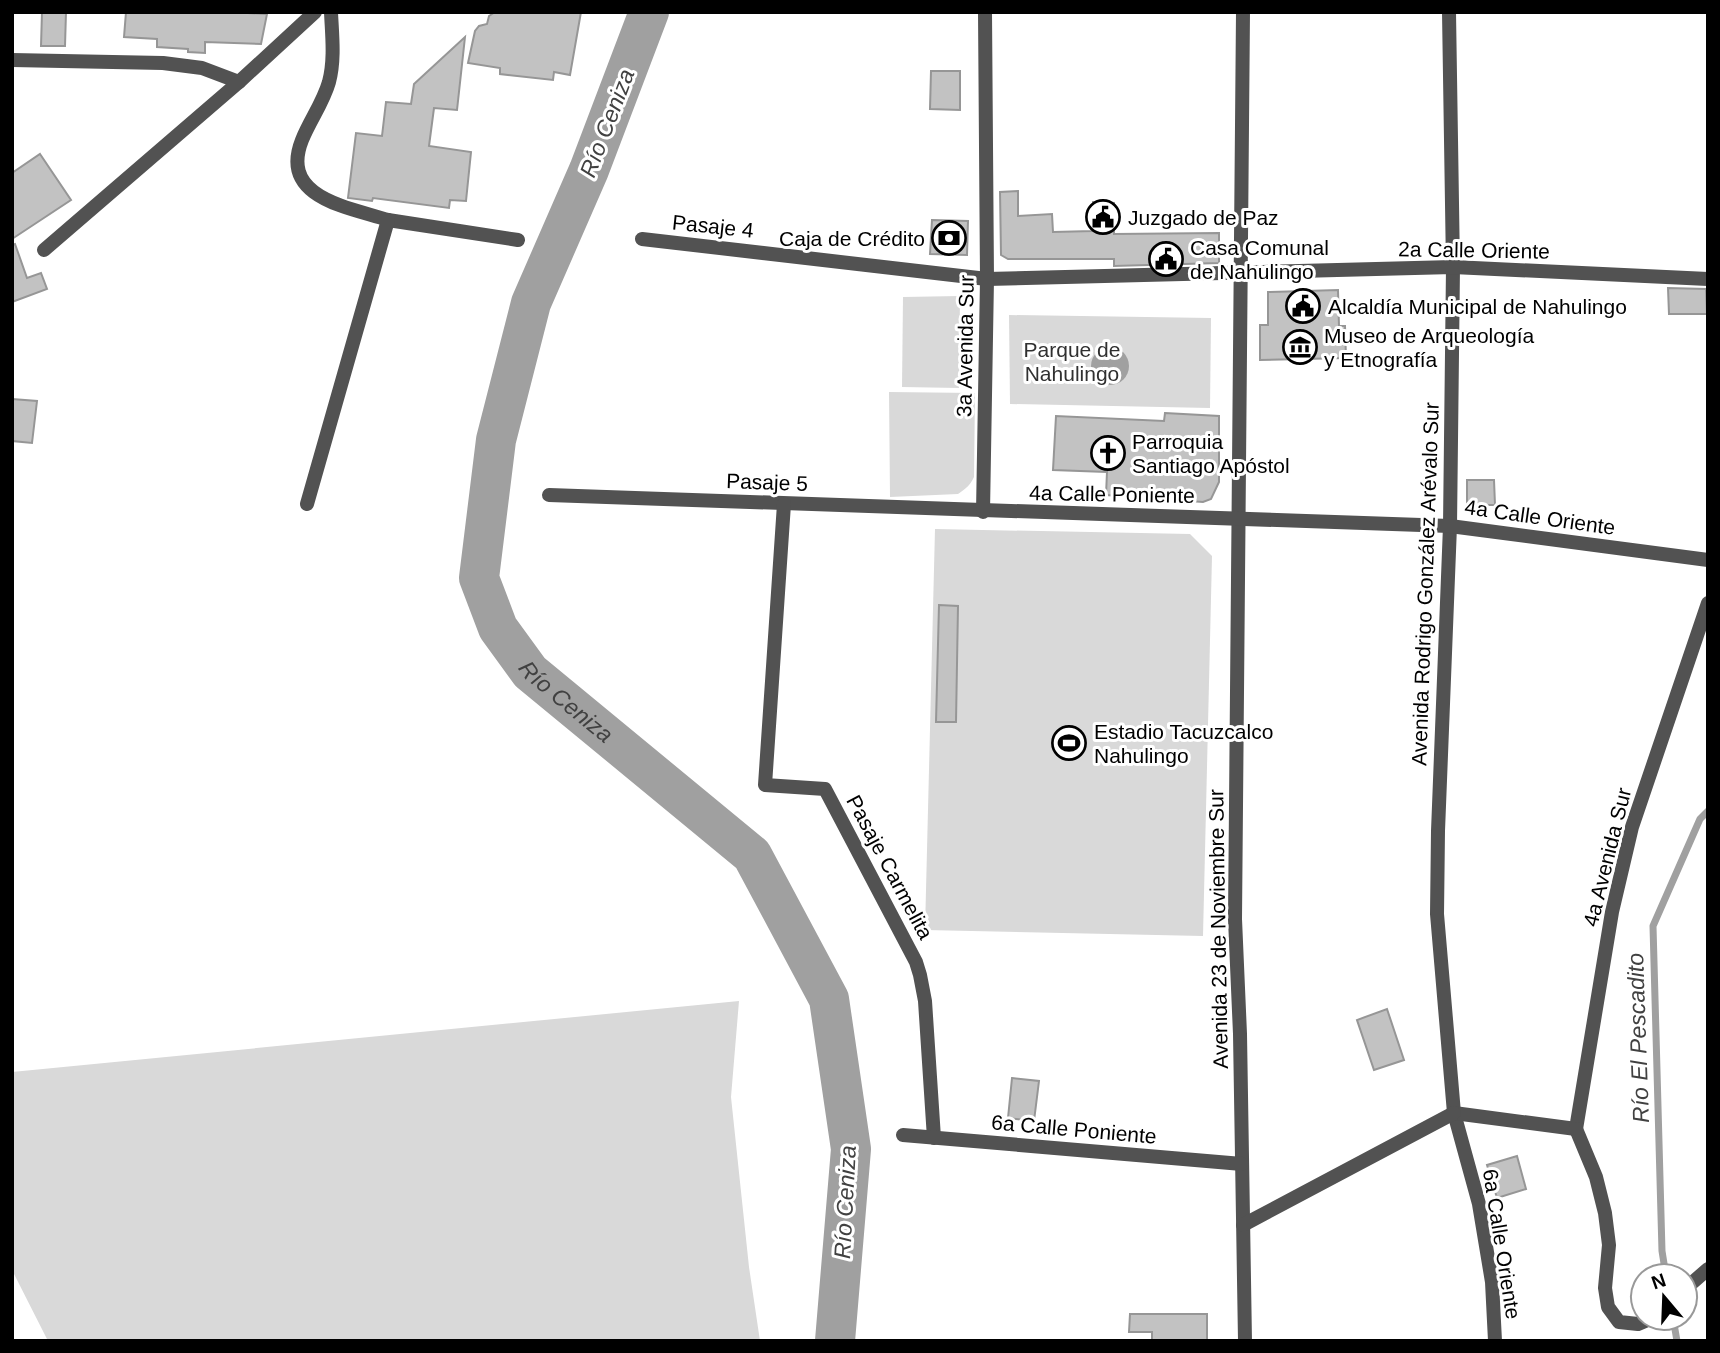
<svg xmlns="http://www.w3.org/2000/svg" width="1720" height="1353" viewBox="0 0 1720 1353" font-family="Helvetica,sans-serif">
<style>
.green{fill:#d9d9d9}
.water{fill:#a0a0a0}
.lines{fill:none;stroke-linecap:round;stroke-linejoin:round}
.stream{stroke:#a0a0a0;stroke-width:7}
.river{stroke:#a0a0a0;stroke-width:40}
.building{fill:#c2c2c2;stroke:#969696;stroke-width:2}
.street{stroke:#525252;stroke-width:14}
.labels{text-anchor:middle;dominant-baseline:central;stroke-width:6;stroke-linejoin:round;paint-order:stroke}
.poi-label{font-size:21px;fill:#000;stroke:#fff;text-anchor:start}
.street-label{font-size:21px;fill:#000;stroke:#fff}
.park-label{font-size:21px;fill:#303030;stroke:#fff}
.water-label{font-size:23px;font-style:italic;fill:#414141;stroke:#fff}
</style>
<rect width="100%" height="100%" fill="#fff"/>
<g class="green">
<path d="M 960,296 L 959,388 L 902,387 L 903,297 Z"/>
<path d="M 1009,315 L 1211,318 L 1210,408 L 1010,404 Z"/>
<path d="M 889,392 L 975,393 L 974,477 C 970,486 965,489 958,494 L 890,497 Z"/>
<path d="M 935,529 L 1190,534 L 1212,556 L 1203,936 L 925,930 Z"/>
<path d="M 739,1001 L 731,1097 L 749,1267 L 760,1341 L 48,1341 L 12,1270 L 12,1072 Z"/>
</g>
<circle class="water" cx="1110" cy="366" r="19"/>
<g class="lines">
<g class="stream">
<path d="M 1666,1276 L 1662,1251 L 1653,926 L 1700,819 L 1708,811"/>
<path d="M 1673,1318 L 1677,1341"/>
</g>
<path class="river" id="s1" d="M 649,12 L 589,170 L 531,303 L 496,440 L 479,578 L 498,628 L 530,672 L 752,855 L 829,999 L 851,1149 L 835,1341"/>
</g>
<g class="building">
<path d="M 42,12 L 66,12 L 65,46 L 41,46 Z"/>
<path d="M 126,12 L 230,12 L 267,14 L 261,44 L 205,42 L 205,53 L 188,52 L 188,49 L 157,47 L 157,39 L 124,37 Z"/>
<path d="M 495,12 L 581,12 L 570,75 L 554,72 L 553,80 L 500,74 L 500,68 L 468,63 L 475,31 L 479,26 L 487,24 L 489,16 Z"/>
<path d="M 465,37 L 457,110 L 434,108 L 429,146 L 471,152 L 466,201 L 450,200 L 449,208 L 373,198 L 372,201 L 348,198 L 356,133 L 382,136 L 386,102 L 411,104 L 414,84 Z"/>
<path d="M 931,71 L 960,71 L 960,110 L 930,109 Z"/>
<path d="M 40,154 L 71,200 L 12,239 L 12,173 Z"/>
<path d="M 1018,191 L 1018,216 L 1052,214 L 1053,232 L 1093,231 L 1093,202 L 1114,203 L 1114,234 L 1219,233 L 1219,263 L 1114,266 L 1114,259 L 1008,259 L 1001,255 L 1000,192 Z"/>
<path d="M 932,220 L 968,221 L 967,255 L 930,254 Z"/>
<path d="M 15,244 L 27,278 L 41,273 L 47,289 L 12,302 L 12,245 Z"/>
<path d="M 1668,288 L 1706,289 L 1707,314 L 1669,314 Z"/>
<path d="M 1338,290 L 1339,326 L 1345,326 L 1346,358 L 1260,360 L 1260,325 L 1268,325 L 1268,292 Z"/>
<path d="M 12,399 L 37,401 L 32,443 L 12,441 Z"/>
<path d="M 1165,413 L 1219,416 L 1219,482 L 1211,499 L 1203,502 L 1106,495 L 1107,472 L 1053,470 L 1056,416 L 1164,421 Z"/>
<path d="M 1467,480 L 1494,480 L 1495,505 L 1467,505 Z"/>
<path d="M 939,605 L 958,606 L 956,722 L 936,722 Z"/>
<path d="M 1387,1009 L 1404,1060 L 1374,1070 L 1357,1020 Z"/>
<path d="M 1012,1078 L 1039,1081 L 1034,1121 L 1008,1118 Z"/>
<path d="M 1517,1156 L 1526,1189 L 1497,1198 L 1487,1165 Z"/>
<path d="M 1130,1314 L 1207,1314 L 1207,1341 L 1152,1341 L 1152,1332 L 1129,1332 Z"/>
</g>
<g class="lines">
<g class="street">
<path d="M 1243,12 L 1235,919 L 1240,1034 L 1245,1341"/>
<path d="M 1449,12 L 1453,267 L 1450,526 L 1438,831 L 1437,914 L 1454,1113 L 1479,1204 L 1492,1282 L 1495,1341"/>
<path d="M 12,60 L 163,63 L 202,68 L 239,82"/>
<path d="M 388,220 L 518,240"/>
<path d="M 642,239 L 987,279 L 1453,267 L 1708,279"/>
<path d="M 44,250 L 239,82 L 315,12"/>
<path d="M 549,495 L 1450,526 L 1708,560"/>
<path d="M 307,504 L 388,220 C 348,207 279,198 302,140 C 310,120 323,103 329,82 C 335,59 332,35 331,12"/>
<path d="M 784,504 L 765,785 L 825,789 L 916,962 L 920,975 L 925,1001 L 934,1138"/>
<path d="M 983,512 L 987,279 L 985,12"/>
<path d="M 1454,1113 L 1576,1129"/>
<path d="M 1576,1129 L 1612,912 L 1632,827 L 1708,603"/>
<path d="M 1576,1129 L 1596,1177 L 1605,1213 L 1609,1245 L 1605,1288 L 1608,1307 L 1619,1322 L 1638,1324 L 1652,1318"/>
<path d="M 903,1135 L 1242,1164"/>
<path d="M 1243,1225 L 1454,1113"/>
<path d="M 1685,1289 L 1708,1269"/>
</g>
</g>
<defs>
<g id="civic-ring" transform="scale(1.75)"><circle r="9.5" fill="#fff" stroke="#000" stroke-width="1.5"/><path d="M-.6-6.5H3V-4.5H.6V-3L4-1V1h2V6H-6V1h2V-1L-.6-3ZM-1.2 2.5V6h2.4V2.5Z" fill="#000"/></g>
<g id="bank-ring" transform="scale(1.75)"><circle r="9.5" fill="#fff" stroke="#000" stroke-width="1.5"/><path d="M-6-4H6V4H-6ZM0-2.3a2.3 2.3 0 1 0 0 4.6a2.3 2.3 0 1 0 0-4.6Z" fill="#000"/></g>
<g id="museum-ring" transform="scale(1.75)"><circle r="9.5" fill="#fff" stroke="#000" stroke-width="1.5"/><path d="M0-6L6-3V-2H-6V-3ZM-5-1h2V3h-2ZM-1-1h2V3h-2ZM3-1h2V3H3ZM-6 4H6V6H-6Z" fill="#000"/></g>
<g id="church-ring" transform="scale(1.75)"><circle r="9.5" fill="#fff" stroke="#000" stroke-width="1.5"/><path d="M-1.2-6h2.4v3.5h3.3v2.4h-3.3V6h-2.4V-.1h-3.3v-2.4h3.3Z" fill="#000"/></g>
<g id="stadium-ring" transform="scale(1.75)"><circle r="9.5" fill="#fff" stroke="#000" stroke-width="1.5"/><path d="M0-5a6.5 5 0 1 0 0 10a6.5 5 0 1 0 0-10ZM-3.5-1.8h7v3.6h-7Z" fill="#000"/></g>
</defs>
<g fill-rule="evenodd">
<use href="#civic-ring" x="1103" y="217"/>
<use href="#bank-ring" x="949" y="238"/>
<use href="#civic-ring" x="1166" y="259"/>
<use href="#civic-ring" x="1303" y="306"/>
<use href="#museum-ring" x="1300" y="347"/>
<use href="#church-ring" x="1108" y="453"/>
<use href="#stadium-ring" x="1069" y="743"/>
</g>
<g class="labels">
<g class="poi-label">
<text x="1128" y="217">Juzgado de Paz</text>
<text x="925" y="238" text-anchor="end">Caja de Crédito</text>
<text x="1190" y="247">Casa Comunal<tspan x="1190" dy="24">de Nahulingo</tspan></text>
<text x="1328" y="306">Alcaldía Municipal de Nahulingo</text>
<text x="1324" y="335">Museo de Arqueología<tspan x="1324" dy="24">y Etnografía</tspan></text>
<text x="1132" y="441">Parroquia<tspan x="1132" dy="24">Santiago Apóstol</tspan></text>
<text x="1094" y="731">Estadio Tacuzcalco<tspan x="1094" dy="24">Nahulingo</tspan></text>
</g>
<g class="street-label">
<text transform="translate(713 226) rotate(6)">Pasaje 4</text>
<text transform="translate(1474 250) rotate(1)">2a Calle Oriente</text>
<text transform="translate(965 346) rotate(-89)">3a Avenida Sur</text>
<text transform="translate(767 482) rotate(2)">Pasaje 5</text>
<text transform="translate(1112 494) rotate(1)">4a Calle Poniente</text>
<text transform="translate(1540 517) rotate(8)">4a Calle Oriente</text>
<text transform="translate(1425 584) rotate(-88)">Avenida Rodrigo González Arévalo Sur</text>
<text transform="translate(1607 857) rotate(-76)">4a Avenida Sur</text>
<text transform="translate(890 867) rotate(62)">Pasaje Carmelita</text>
<text transform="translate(1218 929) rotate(-91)">Avenida 23 de Noviembre Sur</text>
<text transform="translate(1074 1129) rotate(5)">6a Calle Poniente</text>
<text transform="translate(1502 1244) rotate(81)">6a Calle Oriente</text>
</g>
<g class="park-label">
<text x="1072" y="349">Parque de<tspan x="1072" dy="24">Nahulingo</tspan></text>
</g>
<g class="water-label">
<text transform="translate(607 123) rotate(-69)">Río Ceniza</text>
<text stroke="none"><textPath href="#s1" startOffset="749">Río Ceniza</textPath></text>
<text transform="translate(1638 1038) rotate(-92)">Río El Pescadito</text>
<text transform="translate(845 1202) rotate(-87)">Río Ceniza</text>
</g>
</g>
<rect width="1720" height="1353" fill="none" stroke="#000000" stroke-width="28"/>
<g transform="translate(1664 1297) rotate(341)"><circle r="33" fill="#ffffff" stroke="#999999" stroke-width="2"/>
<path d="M0-5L12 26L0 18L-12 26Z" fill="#000000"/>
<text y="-10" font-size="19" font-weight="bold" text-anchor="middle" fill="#000000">N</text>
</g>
</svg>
